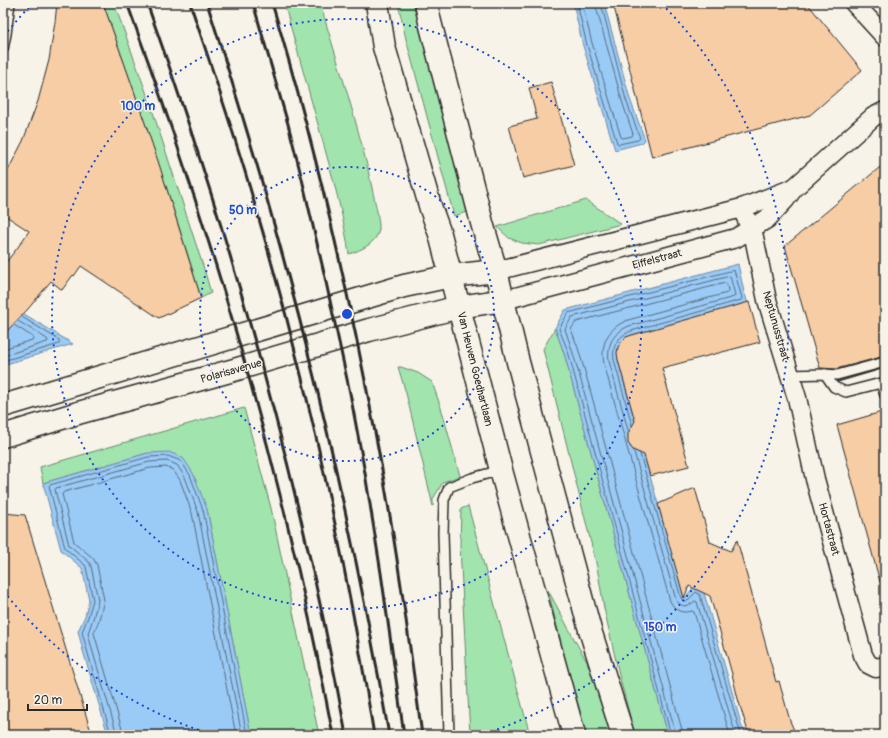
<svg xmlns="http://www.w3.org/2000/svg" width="888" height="738" viewBox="0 0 888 738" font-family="Pangolin,sans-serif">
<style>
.green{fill:#a2e4ad;stroke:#66886c}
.water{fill:#9acaf6;stroke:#6e8aa5}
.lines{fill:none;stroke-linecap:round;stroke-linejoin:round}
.shore{stroke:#576b7c;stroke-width:1}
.building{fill:#f6cda5;stroke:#2b2b2b}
.lane-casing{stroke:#2b2b2b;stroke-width:12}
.street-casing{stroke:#2b2b2b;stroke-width:21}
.secondary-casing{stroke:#2b2b2b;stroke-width:25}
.lane{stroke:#f7f3e8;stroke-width:9}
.street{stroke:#f7f3e8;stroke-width:18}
.secondary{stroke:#f7f3e8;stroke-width:22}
.rail{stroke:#2b2b2b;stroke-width:3}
.ring{fill:none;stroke:#1d4ed8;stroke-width:2;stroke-dasharray:2 4}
.labels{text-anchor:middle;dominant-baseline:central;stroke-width:3;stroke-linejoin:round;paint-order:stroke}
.street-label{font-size:11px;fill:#2b2b2b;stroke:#f7f3e8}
.centre{fill:#1d4ed8;stroke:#f7f3e8;stroke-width:2}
.ring-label{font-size:12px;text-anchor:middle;font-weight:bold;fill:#1d4ed8;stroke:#f7f3e8;stroke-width:3;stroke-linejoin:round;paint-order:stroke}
</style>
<rect width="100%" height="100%" fill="#f7f3e8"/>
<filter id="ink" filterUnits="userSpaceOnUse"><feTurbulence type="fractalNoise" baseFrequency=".025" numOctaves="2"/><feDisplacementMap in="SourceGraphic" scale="8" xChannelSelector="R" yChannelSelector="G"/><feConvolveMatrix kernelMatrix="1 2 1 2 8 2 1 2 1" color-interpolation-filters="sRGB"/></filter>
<g filter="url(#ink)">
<g class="green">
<path d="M 103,3 L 114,3 L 150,103 L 204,269 L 211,293 L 201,298 C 171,198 138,101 103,3 Z"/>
<path d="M 284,3 L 320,3 C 338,65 359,125 372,188 C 374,198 380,221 379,230 C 376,244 361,250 349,254 C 344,219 335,186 326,153 C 312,103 298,53 284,3 Z"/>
<path d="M 398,3 L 413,3 L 470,211 L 454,216 L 406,39 Z"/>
<path d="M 586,200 L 621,224 L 539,245 L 522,243 L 509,238 L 497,227 Z"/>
<path d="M 555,328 L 564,353 L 573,386 L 668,735 L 635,735 L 620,679 L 604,608 L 597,567 L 543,349 Z"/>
<path d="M 398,367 L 401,367 L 418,373 L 432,382 L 442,411 L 460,476 L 443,482 L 433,499 L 433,506 L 406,393 Z"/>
<path d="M 244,408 L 271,508 L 319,735 L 251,735 L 207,509 L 148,453 L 43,483 L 40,467 Z"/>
<path d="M 468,506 L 530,735 L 511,735 L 510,731 L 495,732 L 495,735 L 470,735 L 460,547 L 461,509 Z"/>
<path d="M 548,590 L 578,646 L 594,674 L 613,735 L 587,735 L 567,666 Z"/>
</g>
<g class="water">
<path d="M 573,3 L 604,3 L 630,99 L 645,140 L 642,143 L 615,150 L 583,46 Z"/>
<path d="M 738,264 L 744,292 L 748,303 L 632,335 C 619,340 619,347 618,360 L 650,476 L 685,598 L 696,584 L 704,593 L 742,727 L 747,735 L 668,735 L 573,386 L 564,353 L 555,328 L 565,310 Z"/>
<path d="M 3,301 L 73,344 L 3,365 Z"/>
<path d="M 169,452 L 183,458 L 193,473 L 207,509 L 251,735 L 108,735 L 83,651 L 78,631 L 85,616 L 89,600 L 82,568 L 61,550 L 43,483 L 148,453 Z"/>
</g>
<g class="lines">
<g class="shore">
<path d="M 577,3 L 587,45 L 617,143 L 619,144 L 638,140 L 640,138 L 626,100 L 601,3"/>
<path d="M 582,3 L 592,43 L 621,137 L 623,138 L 632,136 L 633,134 L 622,101 L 595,3"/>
<path d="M 3,349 L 32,340 L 33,339 L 33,337 L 14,325"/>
<path d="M 3,356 L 47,342 L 48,341 L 47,339 L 18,321"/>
<path d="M 3,361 L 59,344 L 60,343 L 59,340 L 22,317"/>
<path d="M 632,425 L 614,360 C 612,346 617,337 631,331 L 741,300 L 742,298 L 734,270 L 568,313 L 559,329 L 568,351 L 577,385 L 671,735"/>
<path d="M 628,430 L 609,361 C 607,344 613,333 629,326 L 734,297 L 735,295 L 730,276 L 572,317 L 565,329 L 572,350 L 582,384 L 676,735"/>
<path d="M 634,452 L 676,600 C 681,608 688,607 695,601 L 697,602 L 734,729 L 737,735"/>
<path d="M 640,454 L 681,598 L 683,601 L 687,601 L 696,592 L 700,595 L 739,728 L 742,735"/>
<path d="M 111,735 L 87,650 L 82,632 L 88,617 L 93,600 L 86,567 L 85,565 L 65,548 L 49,486 L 50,485 L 148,457 L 168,456 L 181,461 L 190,475 L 203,510 L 247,735"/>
<path d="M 116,735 L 116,731 L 92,649 L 88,633 L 93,619 L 98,600 L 91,566 L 89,562 L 69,545 L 55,490 L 56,488 L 149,462 L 167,461 L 177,465 L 185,477 L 198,512 L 242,735"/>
<path d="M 122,735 L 122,729 L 94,633 L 99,620 L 104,600 L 97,565 L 93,558 L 74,542 L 62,494 L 64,492 L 150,468 L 166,467 L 173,470 L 180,480 L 192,513 L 236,735"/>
<path d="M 682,735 L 682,730 L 588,382 L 578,348 L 571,329 L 576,322 L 725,283 L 727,284 L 728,291 L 727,293 L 628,320 C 608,328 600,343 604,364 L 636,480 L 670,601 C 675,611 682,614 692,611 L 694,612 L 730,735"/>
</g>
</g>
<g class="building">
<path d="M 57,3 L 103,3 L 133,88 L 159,164 L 201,298 L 159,318 L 81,266 L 74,276 L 73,275 L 62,290 L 51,281 L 28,309 L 3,335 L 3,266 L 18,247 L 29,231 L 3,214 L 3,180 L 23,141 L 38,101 L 49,60 L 55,22 Z"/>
<path d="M 613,3 L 807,3 L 862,70 L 810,115 L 652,157 Z"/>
<path d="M 551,82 L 574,165 L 523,178 L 509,126 L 537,119 L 529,88 Z"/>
<path d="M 885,163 L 885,356 L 836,369 L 820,368 L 785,246 Z"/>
<path d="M 749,302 L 760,342 L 662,368 L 689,466 L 650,476 L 644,455 L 633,450 L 628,443 L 628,433 L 635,421 L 618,360 L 617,353 L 618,347 L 622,341 L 626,337 L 632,335 Z"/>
<path d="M 885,368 L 838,382 L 837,381 L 839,381 Z"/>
<path d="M 885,411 L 885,581 L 880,582 L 837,425 Z"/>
<path d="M 695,488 L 710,542 L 731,551 L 737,540 L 776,682 L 779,681 L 790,721 L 796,735 L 749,735 L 738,699 L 732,674 L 710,596 L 689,586 L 684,598 L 658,504 Z"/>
<path d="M 3,513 L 25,515 L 92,735 L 3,735 Z"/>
</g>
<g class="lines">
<g class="lane-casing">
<g id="lane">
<path d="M 3,49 L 6,34 L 10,3"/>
<path d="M 825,374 L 834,387 L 846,392 L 881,383 L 885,395"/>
<path d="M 790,375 L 825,374 L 837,375 L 885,362"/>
<path d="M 449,735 L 443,533 L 444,500 L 449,487 L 472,478 L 501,470"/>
</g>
</g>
<g class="street-casing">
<g id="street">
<path d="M 854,3 L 885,37"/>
<path d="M 742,208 L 754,237 L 767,300 L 797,398 L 815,479 L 863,655 L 868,664 L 876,668 L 885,666"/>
<path d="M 496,271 L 742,208 L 794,188"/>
<path d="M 504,300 L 736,238 L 767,219 L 785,200 L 794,188 L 873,117 L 885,111"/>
</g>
</g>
<g class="secondary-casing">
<g id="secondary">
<path d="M 377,3 L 384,47 L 431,209 L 440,234 L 501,470 L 574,735"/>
<path d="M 426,3 L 430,22 L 482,223 L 496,271 L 518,362 L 590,630 L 623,735"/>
<path d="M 3,406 L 404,286 L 451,276 L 496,271"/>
<path d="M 3,436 L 78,413 L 234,370 L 369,330 L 459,307 L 504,300"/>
</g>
</g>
<use href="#lane" class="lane"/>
<use href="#street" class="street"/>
<use href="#secondary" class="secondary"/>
<g class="rail">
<path d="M 127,3 C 215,241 286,486 333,735"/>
<path d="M 147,3 C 232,241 301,486 346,735"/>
<path d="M 190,3 C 212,69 235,135 254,202 C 306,376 345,555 374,735"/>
<path d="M 207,3 C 234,87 260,172 283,257 C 326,415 361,574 389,735"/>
<path d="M 253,3 L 288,124 L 302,179 L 324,273 L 350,393 L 365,473 L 381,573 L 404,735"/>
<path d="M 272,3 C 314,142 347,284 374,427 C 394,529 408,632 422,735"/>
</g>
</g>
</g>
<g class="ring">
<circle cx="347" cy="314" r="147"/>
<circle cx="347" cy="314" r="295"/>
<path d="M210 734A442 442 0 0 1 4 592M4 36A442 442 0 0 1 32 4M662 4A442 442 0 0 1 484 734"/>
</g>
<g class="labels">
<g class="street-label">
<text transform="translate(657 259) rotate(-15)">Eiffelstraat</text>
<text transform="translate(776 326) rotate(74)">Neptunusstraat</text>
<text transform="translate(475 369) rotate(76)">Van Heuven Goedhartlaan</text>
<text transform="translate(231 371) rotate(-16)">Polarisavenue</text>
<text transform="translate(829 529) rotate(75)">Hortastraat</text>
</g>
</g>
<circle cx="347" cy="314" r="6" class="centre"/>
<g class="ring-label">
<text x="138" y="110">100 m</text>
<text x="243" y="214">50 m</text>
<text x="660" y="631">150 m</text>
</g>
<rect width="888" height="738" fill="none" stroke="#f7f3e8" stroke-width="16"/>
<rect x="8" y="8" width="872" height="722" fill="none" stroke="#2b2b2b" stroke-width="1.5" filter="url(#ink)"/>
<path d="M28 704v6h59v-6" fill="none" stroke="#2b2b2b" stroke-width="2"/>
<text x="34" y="704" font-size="12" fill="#2b2b2b" stroke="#f7f3e8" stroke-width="3" paint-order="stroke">20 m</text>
</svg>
